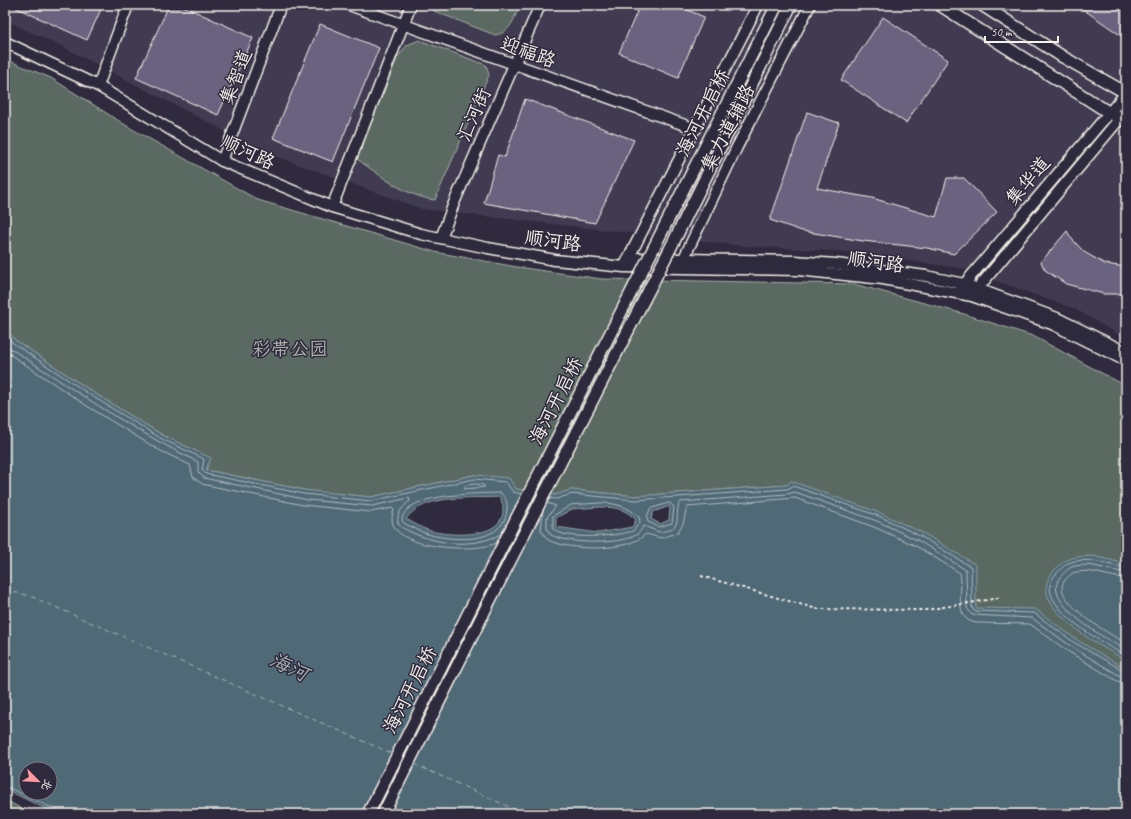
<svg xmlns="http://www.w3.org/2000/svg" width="1131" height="819" viewBox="0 0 1131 819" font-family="Caveat,'LXGW WenKai TC',sans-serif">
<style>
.built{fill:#413b51}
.green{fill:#5a6b62;stroke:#a7aea5}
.water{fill:#4f6977;stroke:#919fa4;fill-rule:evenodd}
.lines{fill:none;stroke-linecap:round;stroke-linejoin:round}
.shore{stroke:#b2bbbb;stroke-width:1}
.ferry{stroke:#aab4b5;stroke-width:1;stroke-dasharray:5 4;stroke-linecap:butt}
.building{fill:#6a647f;stroke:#f4f1e8}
.tertiary-casing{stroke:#f4f1e8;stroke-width:13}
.secondary-casing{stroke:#f4f1e8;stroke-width:14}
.path{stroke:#f4f1e8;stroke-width:2;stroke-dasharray:3 3;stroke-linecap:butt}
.tertiary{stroke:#2f2a3d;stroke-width:10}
.secondary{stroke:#2f2a3d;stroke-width:11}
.secondary-bridge-casing{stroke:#f4f1e8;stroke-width:14;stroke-linecap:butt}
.secondary-bridge{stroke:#2f2a3d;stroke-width:11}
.labels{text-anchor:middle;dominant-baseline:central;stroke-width:3;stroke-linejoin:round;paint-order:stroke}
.street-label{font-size:19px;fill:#f4f1e8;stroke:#2f2a3d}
.park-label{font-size:19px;fill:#afb5ac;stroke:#2f2a3d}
.water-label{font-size:20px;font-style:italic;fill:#aab4b5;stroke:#2f2a3d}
</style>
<rect width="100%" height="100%" fill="#2f2a3d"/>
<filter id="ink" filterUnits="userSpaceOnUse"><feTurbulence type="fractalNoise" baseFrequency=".025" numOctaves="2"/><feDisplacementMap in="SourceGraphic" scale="8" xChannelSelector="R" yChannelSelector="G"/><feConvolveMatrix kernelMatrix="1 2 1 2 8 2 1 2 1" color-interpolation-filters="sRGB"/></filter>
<g filter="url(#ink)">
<path class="built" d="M 5,5 L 1126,5 L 1126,339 L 1075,309 L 960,268 L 838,251 L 744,246 L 422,209 L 267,153 L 67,49 L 5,20 Z"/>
<g class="green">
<path d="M 427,5 L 520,5 C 514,18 511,33 495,35 L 434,11 Z"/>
<path d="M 419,40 L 486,65 L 489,75 L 435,200 C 405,196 381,176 357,159 L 397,58 L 407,45 Z"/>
<path d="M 5,59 L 51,78 L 127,126 L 258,200 L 435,252 L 517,267 L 602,279 L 854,284 L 961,313 L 1033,336 L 1126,386 L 1126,698 L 995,655 L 791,481 L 787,485 L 636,496 L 571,490 L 556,495 L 516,489 L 474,475 L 371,497 L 309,491 L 206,470 L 210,458 L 164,436 L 94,393 L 15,340 L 5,328 Z"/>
<path d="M 5,800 L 32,814 L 5,814 Z"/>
</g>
<g class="water">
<path d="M 5,328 L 15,340 L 94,393 L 164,436 L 211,458 L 206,470 L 304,490 L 371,497 L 474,475 L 509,478 L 516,489 L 555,495 L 571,490 L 636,496 L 787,485 L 791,481 L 880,513 L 923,533 L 976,565 L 976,608 L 1035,609 L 1077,640 L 1126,669 L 1126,814 L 56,814 L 5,789 ZM 500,497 C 517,539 456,537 431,531 C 423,529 414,523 406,519 C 425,493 470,499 500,497 ZM 670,506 L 669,520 L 660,524 L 651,519 L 653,512 ZM 600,507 C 615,507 626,509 636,520 L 632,527 L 598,533 L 556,527 L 556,518 L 572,509 ZM 26,769 L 50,769 L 50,793 L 26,793 Z"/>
<path d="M 1093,556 L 1126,564 L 1126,660 C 1103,648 1023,605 1053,572 C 1067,556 1074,557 1093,556 Z"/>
</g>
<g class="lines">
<g class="shore">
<path d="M 5,334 L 13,343 L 92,396 L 162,439 L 204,459 L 202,470 L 206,474 L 304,494 L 371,501 L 474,479 L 506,482 L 513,492 L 522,494"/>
<path d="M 5,342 L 10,348 C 72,389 131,429 198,462 L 198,472 L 204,478 L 308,500 L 372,506 L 409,498 L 410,501 C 403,506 396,514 398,523 C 401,529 408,530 413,533 C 441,545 474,548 501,534"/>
<path d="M 5,351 L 87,406 L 157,449 L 190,465 L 193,477 L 202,484 L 303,505 L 371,512 L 392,508 L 394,510 C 377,549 474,554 497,543"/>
<path d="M 475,484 L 483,485 L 485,487 L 464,489 L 465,486 Z"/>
<path d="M 500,493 C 505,495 508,503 507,509 C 505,544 456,541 431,535 C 422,533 413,527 405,524 L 402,521 C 402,492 480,494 500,493 Z"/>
<path d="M 549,498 L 556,499 L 572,494 L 636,500 L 787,489 L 793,486 L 879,516 L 922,537 L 971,567 L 972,607 L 974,611 L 1034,613 L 1075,643 L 1126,672"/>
<path d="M 547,503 L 556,506 L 547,517 L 547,529 L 551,535 C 569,544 618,545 636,535 C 640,533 641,529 644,526 L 659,532 C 686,529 673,515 680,502 L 787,494 L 795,492 L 877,521 L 919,541 L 966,570 L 967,608 L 972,615 L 1032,618 L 1072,647 L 1120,676 L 1126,677"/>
<path d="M 600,503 C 616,503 627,506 639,517 L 640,522 L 633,531 C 617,536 566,541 553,529 L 553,516 L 571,505 Z"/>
<path d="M 670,503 L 674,507 L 672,523 L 659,527 L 648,522 L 647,517 L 650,509 Z"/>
<path d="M 543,511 L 541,530 L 548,540 C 571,551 628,552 646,534 L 661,538 L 677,533 L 683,524 L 687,507 L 795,498 L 874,527 L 916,546 L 960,573 C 964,589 952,619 976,623 L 1030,624 L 1069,652 L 1117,681 L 1126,683"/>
<path d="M 1126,567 C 1108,566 1093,558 1075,561 C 1066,562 1061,569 1055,575 C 1030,603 1106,645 1126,656"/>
<path d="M 1126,572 C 1109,572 1093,562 1075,566 C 1069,567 1065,572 1061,576 C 1038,602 1108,640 1126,650"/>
<path d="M 1126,578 C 1109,578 1095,569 1077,572 C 1072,572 1069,576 1065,580 C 1048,599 1112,636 1126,643"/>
<path d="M 5,786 L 54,809 L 56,814"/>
</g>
<g class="ferry">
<path d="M 5,590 L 30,596 L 393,754"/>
<path d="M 414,764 L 525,814"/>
</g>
</g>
<g class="building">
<path d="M 10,5 L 103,5 L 87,40 Z"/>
<path d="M 169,5 L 181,5 L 253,38 L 218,115 L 136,78 Z"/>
<path d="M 640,5 L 676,5 L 704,17 L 678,78 L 619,53 Z"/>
<path d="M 1077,5 L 1126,5 L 1126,39 Z"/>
<path d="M 883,17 L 948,60 L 906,123 L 841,80 Z"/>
<path d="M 320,24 L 379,48 L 333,162 L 273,138 Z"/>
<path d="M 525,99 L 634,140 L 595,223 L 484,203 L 498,155 L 505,157 Z"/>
<path d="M 807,112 L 839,123 L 817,188 L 872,198 L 936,217 L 947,178 L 964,178 L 997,212 L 954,254 L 927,248 L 863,241 L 802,231 L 770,220 Z"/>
<path d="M 1067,231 L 1071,238 L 1084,252 L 1105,264 L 1126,267 L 1126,294 L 1104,294 L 1066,284 L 1045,270 L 1041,262 Z"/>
</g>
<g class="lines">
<g class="tertiary-casing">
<g id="tertiary">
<path d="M 349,5 L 696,129"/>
<path d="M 5,42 L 98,86 L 222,161 L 332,207 L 421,234 L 488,248 L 555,260 L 624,267 L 798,270 L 883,279 L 972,296 L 1052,324 L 1126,361"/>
<path d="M 98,86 L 128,5"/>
<path d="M 222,161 L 281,5"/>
<path d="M 332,207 L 411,5"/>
<path d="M 441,238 L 454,203 L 540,5"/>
<path d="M 629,258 L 794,261 L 836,264 L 926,276 L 964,284 L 1057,318 L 1126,352"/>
<path d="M 682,262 L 737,147 L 810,5"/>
<path d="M 626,263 L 758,5"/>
<path d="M 961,288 L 1126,93"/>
<path d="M 973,294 L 1126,111"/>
</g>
</g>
<g class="secondary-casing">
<g id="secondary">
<path d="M 940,5 L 1108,112 L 1126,121"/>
<path d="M 982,5 L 1063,57 L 1126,93"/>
<path d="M 368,814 L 476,598"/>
<path d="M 383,814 L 488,604"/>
</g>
</g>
<path class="path" d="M 701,576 L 817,609 L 926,610 L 999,598"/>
<use href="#tertiary" class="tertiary"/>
<use href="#secondary" class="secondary"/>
<g class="secondary-bridge-casing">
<g id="secondary-bridge">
<path d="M 476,598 L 777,5"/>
<path d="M 488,604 L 672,245 L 791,5"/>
</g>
</g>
<use href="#secondary-bridge" class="secondary-bridge"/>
</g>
</g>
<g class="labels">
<g class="street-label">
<text transform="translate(528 52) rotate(20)">迎福路</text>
<text transform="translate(236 77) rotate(-69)">集智道</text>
<text transform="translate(703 113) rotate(-63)">海河开启桥</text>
<text transform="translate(474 115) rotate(-66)">汇河街</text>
<text transform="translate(728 128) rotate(-63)">集力道辅路</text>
<text transform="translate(248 152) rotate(25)">顺河路</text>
<text transform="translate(1028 181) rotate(-50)">集华道</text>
<text transform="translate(553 241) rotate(8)">顺河路</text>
<text transform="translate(876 262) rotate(8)">顺河路</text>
<text transform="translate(556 401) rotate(-63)">海河开启桥</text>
<text transform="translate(410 690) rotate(-63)">海河开启桥</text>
</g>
<g class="park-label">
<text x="290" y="349">彩带公园</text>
</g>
<g class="water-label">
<text transform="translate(289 667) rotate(25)">海河</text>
</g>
</g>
<rect width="1131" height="819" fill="none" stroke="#2f2a3d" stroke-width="20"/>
<rect x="10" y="10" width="1111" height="799" fill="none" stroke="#f4f1e8" stroke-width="1.5" filter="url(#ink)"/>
<g transform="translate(38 781) rotate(114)"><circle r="19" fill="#2f2a3d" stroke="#7e7a81"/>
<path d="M0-3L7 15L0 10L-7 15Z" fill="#ff9aa2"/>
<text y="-6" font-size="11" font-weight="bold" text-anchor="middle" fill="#f4f1e8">北</text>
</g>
<path d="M985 36v6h73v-6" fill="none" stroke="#f4f1e8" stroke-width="2"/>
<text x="991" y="36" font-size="12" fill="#f4f1e8" stroke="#2f2a3d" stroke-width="3" paint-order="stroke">50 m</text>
</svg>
